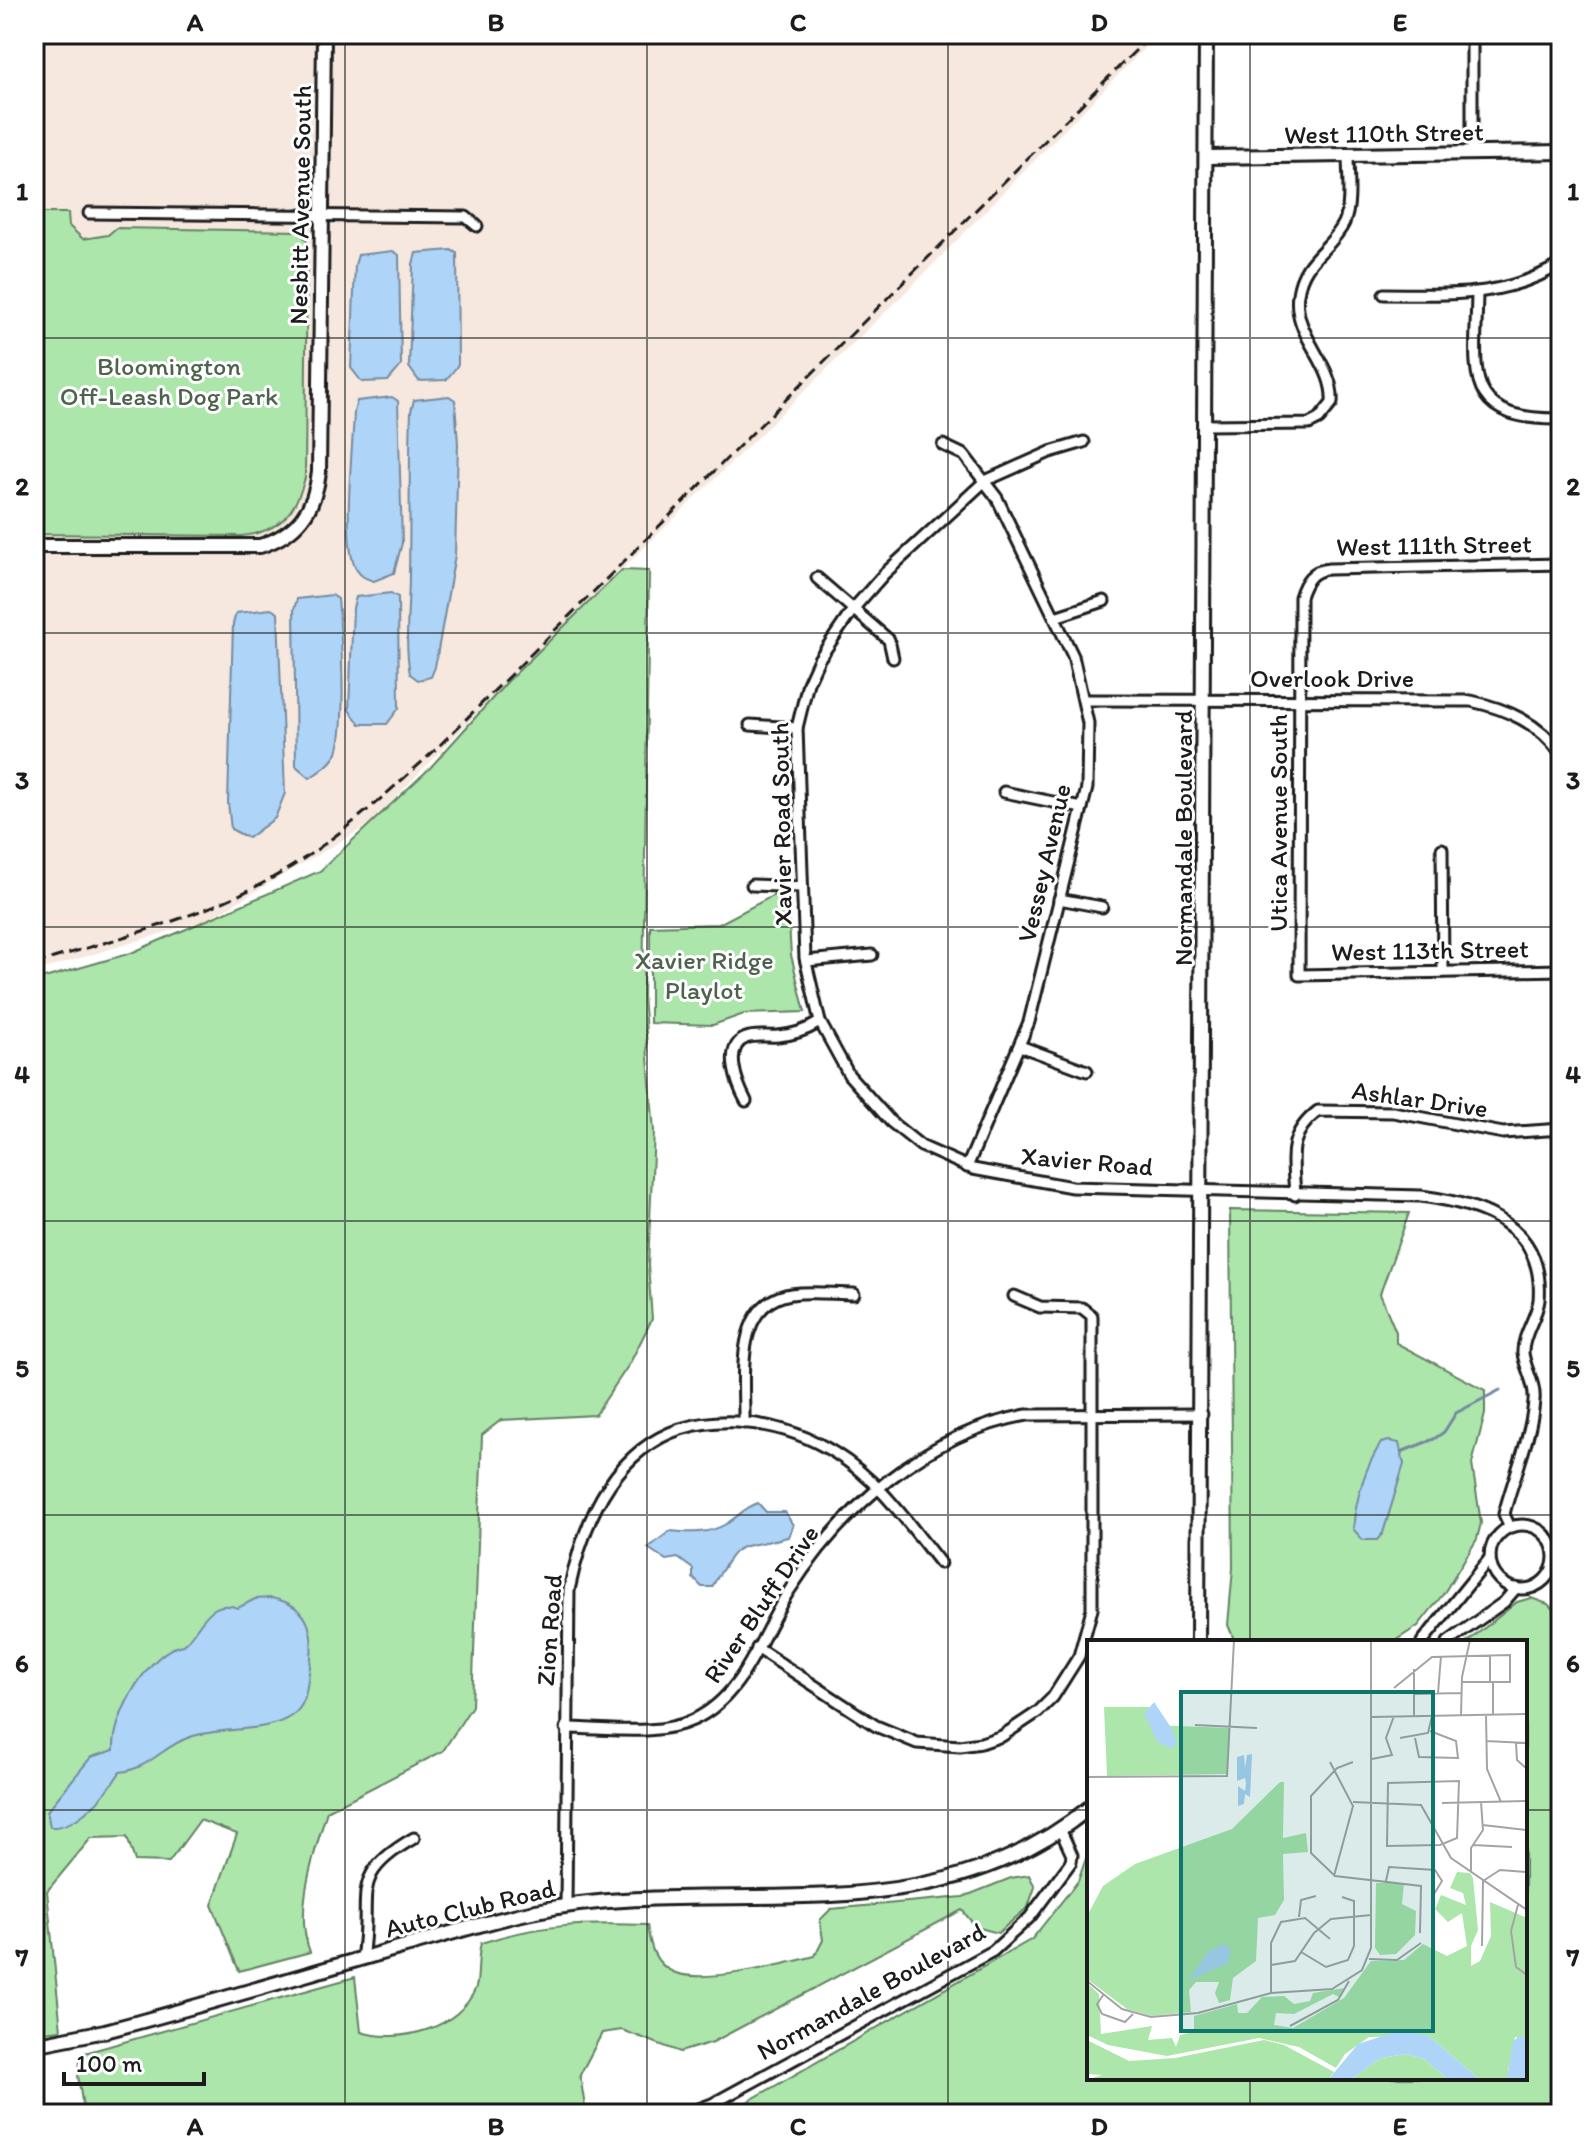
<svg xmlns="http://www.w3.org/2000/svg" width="1595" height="2148" viewBox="0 0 1595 2148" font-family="Itim,sans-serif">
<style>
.built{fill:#f6e8de}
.green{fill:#ace6ab;stroke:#648164;stroke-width:2}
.water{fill:#aed4f7;stroke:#748a9f;stroke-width:2}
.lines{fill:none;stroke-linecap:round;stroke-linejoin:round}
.stream{stroke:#748a9f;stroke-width:3}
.street-casing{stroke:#1c1c1c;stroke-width:15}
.secondary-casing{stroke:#1c1c1c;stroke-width:18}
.street{stroke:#fff;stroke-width:9}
.secondary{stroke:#fff;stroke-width:12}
.rail{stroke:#1c1c1c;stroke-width:3;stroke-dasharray:12 6;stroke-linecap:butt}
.grid{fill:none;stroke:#1c1c1c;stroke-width:2;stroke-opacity:0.55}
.labels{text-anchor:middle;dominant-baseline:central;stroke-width:6;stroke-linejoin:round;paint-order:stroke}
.street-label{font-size:26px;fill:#1c1c1c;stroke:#fff}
.park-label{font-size:26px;fill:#4e634e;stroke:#fff}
.inset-road{fill:none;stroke:#a4a4a4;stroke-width:2}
.view{fill:#0f766e;fill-opacity:0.15;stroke:#0f766e;stroke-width:4}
.inset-edge{fill:none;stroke:#1c1c1c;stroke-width:4}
.neatline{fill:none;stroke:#1c1c1c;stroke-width:3}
.grid-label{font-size:26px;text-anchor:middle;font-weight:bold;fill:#1c1c1c}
</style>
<rect width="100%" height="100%" fill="#fff"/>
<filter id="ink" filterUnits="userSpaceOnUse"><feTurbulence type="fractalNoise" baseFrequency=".0125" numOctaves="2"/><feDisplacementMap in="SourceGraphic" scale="16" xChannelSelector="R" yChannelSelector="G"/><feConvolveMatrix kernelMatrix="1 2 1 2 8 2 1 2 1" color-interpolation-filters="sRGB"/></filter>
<g filter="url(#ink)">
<path class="built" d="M 34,34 L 1158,34 L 919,279 L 514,675 L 370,824 L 207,920 L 34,972 Z"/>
<g class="green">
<path d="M 34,213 L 68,213 L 69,226 L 83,239 L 108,235 L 116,228 L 300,231 L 307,241 L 305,478 C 295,514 279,532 241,536 L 34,534 Z"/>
<path d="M 622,570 L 649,571 L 643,996 L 654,1131 L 648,1265 L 652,1319 L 630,1363 L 595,1415 L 501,1420 L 482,1435 L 472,1706 L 443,1751 L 327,1811 C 315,1852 293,1910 310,1952 L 239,1971 L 212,1905 L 237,1834 L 200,1820 L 169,1862 L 135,1861 L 127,1837 L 91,1838 L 47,1891 L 61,2030 L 34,2033 L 34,981 L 131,953 L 320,871 L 430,768 L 508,681 Z"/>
<path d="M 776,894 L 787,894 L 791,955 L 805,1012 L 744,1014 L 713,1025 L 650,1023 L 650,926 L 719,924 Z"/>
<path d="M 1230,1210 L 1409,1213 L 1380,1294 L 1396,1332 L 1396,1343 L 1485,1390 L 1485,1414 L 1472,1464 L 1481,1523 L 1477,1539 L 1444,1593 L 1418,1626 L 1393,1642 L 1235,1642 L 1228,1625 L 1233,1568 Z"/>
<path d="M 1531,1598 L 1548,1604 L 1561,1618 L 1561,2114 L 726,2114 L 1032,1939 L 1078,1881 L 1089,1850 L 1089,2078 L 1525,2078 L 1525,1642 L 1467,1642 L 1517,1602 Z"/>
<path d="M 1029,1875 L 1035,1887 L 1028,1907 L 998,1933 L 976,1927 L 962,1910 L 713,2042 L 680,2052 L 622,2030 L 602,2033 L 580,2075 L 585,2107 L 608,2114 L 84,2114 L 78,2076 L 81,2054 L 355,1977 L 361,2032 C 399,2044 460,2029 476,1987 C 479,1980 477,1957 481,1943 C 539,1924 587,1923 647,1925 C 650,1944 653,1963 673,1972 C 701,1985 785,1964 815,1956 L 823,1940 L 820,1920 L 831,1909 L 963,1897 L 1011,1878 Z"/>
</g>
<g class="water">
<path d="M 451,250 L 457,253 L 458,365 L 446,380 L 419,381 L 409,367 L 413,264 L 416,253 Z"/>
<path d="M 393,251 L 399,255 L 401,366 L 388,381 L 362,382 L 351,368 L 355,265 L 358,255 Z"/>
<path d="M 449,396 L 455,400 L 458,444 L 455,555 L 435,667 L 431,677 L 418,680 L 410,674 C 404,639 409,608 409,574 C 410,519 409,465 411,411 L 414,400 Z"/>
<path d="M 392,397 L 398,401 L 402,543 L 394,573 L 374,581 C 364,578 360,576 355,567 C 342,539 353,446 354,412 L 357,401 Z"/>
<path d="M 391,593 L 398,597 L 399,708 L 387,724 L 360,724 L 349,710 L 353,608 L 356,597 Z"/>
<path d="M 332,595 L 338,599 C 341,630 347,725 337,752 C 332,764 320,771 310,778 L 296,766 L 294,609 L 297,599 Z"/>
<path d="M 271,609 L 278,613 L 285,793 L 275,818 L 248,838 L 231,829 L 228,803 L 233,624 L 236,613 Z"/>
<path d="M 1389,1441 L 1399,1443 L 1404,1464 L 1383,1533 L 1377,1540 L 1363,1540 L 1353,1529 C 1356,1499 1364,1469 1381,1443 Z"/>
<path d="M 758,1503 L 766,1512 L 785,1512 L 793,1525 L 788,1537 C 733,1551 742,1536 712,1587 L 702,1587 L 693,1578 L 693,1569 L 678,1558 L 666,1560 L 648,1548 L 670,1531 C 689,1533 709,1534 726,1524 C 738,1517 745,1507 758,1503 Z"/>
<path d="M 271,1598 C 314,1606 315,1637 309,1673 C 306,1689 307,1706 291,1716 C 268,1733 219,1727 190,1737 C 163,1746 149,1769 120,1772 C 107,1793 78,1829 50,1827 L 47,1811 L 91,1757 L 114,1750 C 112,1716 150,1648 184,1645 C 201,1627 209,1597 238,1608 L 255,1599 Z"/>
</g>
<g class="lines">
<path class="stream" d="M 1401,1452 L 1434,1439 L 1444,1432 L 1456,1413 L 1500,1390"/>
<g class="street-casing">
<g id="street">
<path d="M 1472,34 L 1472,154"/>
<path d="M 89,213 L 466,217 L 477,226"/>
<path d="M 1477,293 C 1476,373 1460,420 1561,419"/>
<path d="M 1384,294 C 1450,294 1503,299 1561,264"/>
<path d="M 1205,425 L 1309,424 L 1319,419 L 1332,403 C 1335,363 1292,336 1298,294 C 1303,258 1331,250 1344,223 C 1352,205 1348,175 1348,155"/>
<path d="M 1084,442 L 1050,452 L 985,481 L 884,574 L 854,608 L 819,659 L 808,683 L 797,728 L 805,958 L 820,1022 L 849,1075 L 891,1122 L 921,1146 L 973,1169 L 1072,1187 L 1421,1196 C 1482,1204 1545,1225 1539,1300 C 1537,1317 1522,1336 1523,1353 C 1525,1369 1536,1384 1534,1401 C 1531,1438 1513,1478 1504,1514 L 1509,1525"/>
<path d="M 943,445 L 964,455 L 997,498 L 1073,656 L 1088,723 L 1087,788 L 1029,1022 L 967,1167"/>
<path d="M 1561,564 L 1329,569 C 1312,570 1305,581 1300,597 L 1299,975 L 1561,970"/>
<path d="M 817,578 L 889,640 L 893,658"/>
<path d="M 1055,617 L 1104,601"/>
<path d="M 1086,700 L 1471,701 C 1507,709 1539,723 1561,754"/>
<path d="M 750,725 L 797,728"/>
<path d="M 1004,792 L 1082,808"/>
<path d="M 1442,849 L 1443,972"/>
<path d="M 752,885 L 801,887"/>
<path d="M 1059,899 L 1102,907"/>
<path d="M 806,961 L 872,955"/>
<path d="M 1020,1046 L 1087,1071"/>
<path d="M 746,1101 C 738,1086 722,1047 746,1038 C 755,1034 768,1037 778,1036 C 793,1035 807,1030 820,1022"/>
<path d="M 1295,1195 C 1293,1158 1286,1136 1318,1111 L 1393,1112 L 1503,1133 L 1561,1129"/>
<path d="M 744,1423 C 745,1380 732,1303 791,1294 C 811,1291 833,1294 854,1294"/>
<circle cx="1522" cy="1557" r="32"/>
<path d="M 1422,1642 L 1490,1558"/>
<path d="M 1448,1642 L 1504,1602 L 1516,1588"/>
<path d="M 757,1648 L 876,1726 L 917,1743 L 960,1746 L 981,1743 L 1002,1736 L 1038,1712 L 1053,1697 L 1079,1656 L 1092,1609 L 1092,1316 L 1082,1308 L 1040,1307 L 1014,1296"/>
<path d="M 566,1728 C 605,1728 657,1737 693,1720 C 745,1696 760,1636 789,1591 C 843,1507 927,1433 1027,1415 L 1202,1414"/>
<path d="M 566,1906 L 569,1590 C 588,1499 632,1417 737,1422 C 772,1424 805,1434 835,1453 C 879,1480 908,1523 940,1563"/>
<path d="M 362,1958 C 373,1894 346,1877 414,1838"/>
<path d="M 688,2113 L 712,2104 L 993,1951 L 1030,1917 L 1071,1862 L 1072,1855 L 1061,1831"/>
</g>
</g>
<g class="secondary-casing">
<g id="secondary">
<path d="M 1207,157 L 1561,152"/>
<path d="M 34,546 L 260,546 C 297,534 315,510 319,472 L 324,34"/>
<path d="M 1198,1642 L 1206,34"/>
<path d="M 34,2045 L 105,2031 C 205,2005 303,1975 402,1947 C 446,1935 491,1920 536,1911 C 726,1873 925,1942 1089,1808"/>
</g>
</g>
<use href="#street" class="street"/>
<use href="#secondary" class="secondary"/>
<path class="rail" d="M 34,964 C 111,940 193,920 265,882 C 328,848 381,799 434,751 L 1152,34"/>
</g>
</g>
<path class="grid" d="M 345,34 L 345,2114M 647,34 L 647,2114M 948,34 L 948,2114M 1250,34 L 1250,1642M 34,338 L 1561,338M 34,633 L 1561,633M 34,927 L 1561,927M 34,1221 L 1561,1221M 34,1515 L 1561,1515M 34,1810 L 1089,1810M 1525,1810 L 1561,1810M 1250,2078 L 1250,2114"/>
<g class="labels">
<g class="street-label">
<text transform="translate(1384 133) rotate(-1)">West 110th Street</text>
<text transform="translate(300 205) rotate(-89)">Nesbitt Avenue South</text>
<text transform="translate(1434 545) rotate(-1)">West 111th Street</text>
<text x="1332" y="678">Overlook Drive</text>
<text transform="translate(1278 823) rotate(-90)">Utica Avenue South</text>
<text transform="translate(781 824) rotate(-91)">Xavier Road South</text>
<text transform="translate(1183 838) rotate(-90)">Normandale Boulevard</text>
<text transform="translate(1044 863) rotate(-77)">Vessey Avenue</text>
<text transform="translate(1430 950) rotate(-1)">West 113th Street</text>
<text transform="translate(1420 1099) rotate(8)">Ashlar Drive</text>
<text transform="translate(1087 1161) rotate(5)">Xavier Road</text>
<text transform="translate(761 1604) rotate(-56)">River Bluff Drive</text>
<text transform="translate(549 1630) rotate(-86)">Zion Road</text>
<text transform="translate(470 1908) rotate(-14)">Auto Club Road</text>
<text transform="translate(871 1991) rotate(-29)">Normandale Boulevard</text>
</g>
<g class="park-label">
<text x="169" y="366">Bloomington<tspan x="169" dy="30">Off-Leash Dog Park</tspan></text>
<text x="704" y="960">Xavier Ridge<tspan x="704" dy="30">Playlot</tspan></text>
</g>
</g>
<g transform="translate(1087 1640)">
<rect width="440" height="440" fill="#fff"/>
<path d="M 17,67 L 65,67 L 65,85 L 142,88 L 140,134 L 20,136 ZM 193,142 L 197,142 L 196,198 L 219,193 L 221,212 L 196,214 L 197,260 L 188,275 L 171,278 L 169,321 L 146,338 L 143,360 L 132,363 L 128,353 L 132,342 L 109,342 L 102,350 L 104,372 L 65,376 L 40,369 L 0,339 L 0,276 L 16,246 L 48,224 L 145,189 ZM 370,232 L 383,233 L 386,238 L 391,290 L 384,306 L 384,326 L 393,321 L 404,296 L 403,262 L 440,278 L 440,401 L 428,397 L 421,431 L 440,440 L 393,440 L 342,396 L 282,397 L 258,414 L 249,428 L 212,407 L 172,398 L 80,416 L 21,405 L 0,395 L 0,343 L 12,354 L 14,394 L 65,386 L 61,400 L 85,398 L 89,407 L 93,395 L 107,392 L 107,376 L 150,364 L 151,373 L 160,373 L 175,357 L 197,356 L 207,364 L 223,361 L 226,353 L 257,348 L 252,357 L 246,354 L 207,374 L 189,373 L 187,385 L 206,388 L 257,358 L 284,321 L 317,320 L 336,304 L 360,316 L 380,306 L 375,273 L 361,282 L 348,269 L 354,255 L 379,265 L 376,253 L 363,248 ZM 289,243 L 317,243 L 315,264 L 329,271 L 328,295 L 309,314 L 293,315 L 288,308 ZM 0,400 L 42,421 L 88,418 L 177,400 L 197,405 L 247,432 L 241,440 L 0,440 L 15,435 L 0,434 ZM 319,414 L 337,419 L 362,440 L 263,440 L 294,418 Z" fill="#ace6ab"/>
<path d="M 67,62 L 85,89 L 90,103 L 84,109 L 70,101 L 57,74 ZM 165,114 L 163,157 L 158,154 L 157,164 L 151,166 L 151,146 L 158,151 L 159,143 L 158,138 L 150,141 L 150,117 L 157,115 L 158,128 L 160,115 ZM 137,304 L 144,310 L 141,323 L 102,340 L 121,312 ZM 314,390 L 342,396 L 393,440 L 362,440 L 337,419 L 319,414 L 294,418 L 263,440 L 241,440 L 271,404 ZM 434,395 L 440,401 L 440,438 L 420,439 L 426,401 Z" fill="#aed4f7"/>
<path class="inset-road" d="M 260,0 L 301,0M 403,15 L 403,42M 327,29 L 327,76M 307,48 L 345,17 L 423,15 L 423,42 L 374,42M 351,53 L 354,16M 327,54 L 374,53M 374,75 L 375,37 L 383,0M 399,75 L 400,129 L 414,162M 406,75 L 406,42M 285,77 L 440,74M 108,85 L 170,88M 313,98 L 341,93 L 345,76M 328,98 L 332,117 L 371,118 L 369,101 L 343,91M 399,101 L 440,103M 429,103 L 430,120 L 440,129M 285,119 L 305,115 L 299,98 L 307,76M 243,122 L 266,166 L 247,236M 266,122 L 250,128 L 224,156 L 224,213 L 248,236 L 334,246 L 333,293M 0,137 L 140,136 L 147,0M 372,141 L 370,198 L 353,205 L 300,206 L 301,143 ZM 266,162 L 334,165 L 364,218 L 440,270M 355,163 L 440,161M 396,185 L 440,190M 386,205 L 425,207M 384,231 L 384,208 L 396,190 L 394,162M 299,241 L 302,227 L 348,230 L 355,241 L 347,254M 431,265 L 424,291 L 429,327 L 440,335M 212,277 L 214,260 L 229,256M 395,306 L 396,241 L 413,230 L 440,232M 214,312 L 239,327 L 261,320 L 267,306 L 267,261 L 255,257M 282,319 L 310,320 L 334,303M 184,325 L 208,321 L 227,293 L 244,279 L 284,275M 0,341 L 35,369 L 64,377 L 111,373 L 184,353 L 245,349 L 275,330 L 284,308 L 284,1M 184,353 L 184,303 L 194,282 L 218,278 L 243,299M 17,354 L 10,364 L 15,374 L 38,382 L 46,374M 203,386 L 251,360 L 262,341"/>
<path class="view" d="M 94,52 L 346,52 L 346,391 L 94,391 Z"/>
<rect width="440" height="440" class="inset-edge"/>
</g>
<rect width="1595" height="2148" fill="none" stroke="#fff" stroke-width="88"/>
<path d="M64 2072v12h140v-12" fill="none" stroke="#1c1c1c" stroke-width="4"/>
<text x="76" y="2072" font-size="24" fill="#1c1c1c" stroke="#ffffff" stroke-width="6" paint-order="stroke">100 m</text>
<rect x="44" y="44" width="1507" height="2060" class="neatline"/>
<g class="grid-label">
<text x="195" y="31">A</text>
<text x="496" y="31">B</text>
<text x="798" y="31">C</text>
<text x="1099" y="31">D</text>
<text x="1400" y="31">E</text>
<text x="22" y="200">1</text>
<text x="1573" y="200">1</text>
<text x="22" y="495">2</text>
<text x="1573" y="495">2</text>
<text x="22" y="789">3</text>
<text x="1573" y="789">3</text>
<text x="22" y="1083">4</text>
<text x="1573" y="1083">4</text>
<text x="22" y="1377">5</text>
<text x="1573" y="1377">5</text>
<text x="22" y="1672">6</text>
<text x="1573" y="1672">6</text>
<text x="22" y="1966">7</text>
<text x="1573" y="1966">7</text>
<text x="195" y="2135">A</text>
<text x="496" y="2135">B</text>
<text x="798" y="2135">C</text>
<text x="1099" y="2135">D</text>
<text x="1400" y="2135">E</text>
</g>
</svg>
